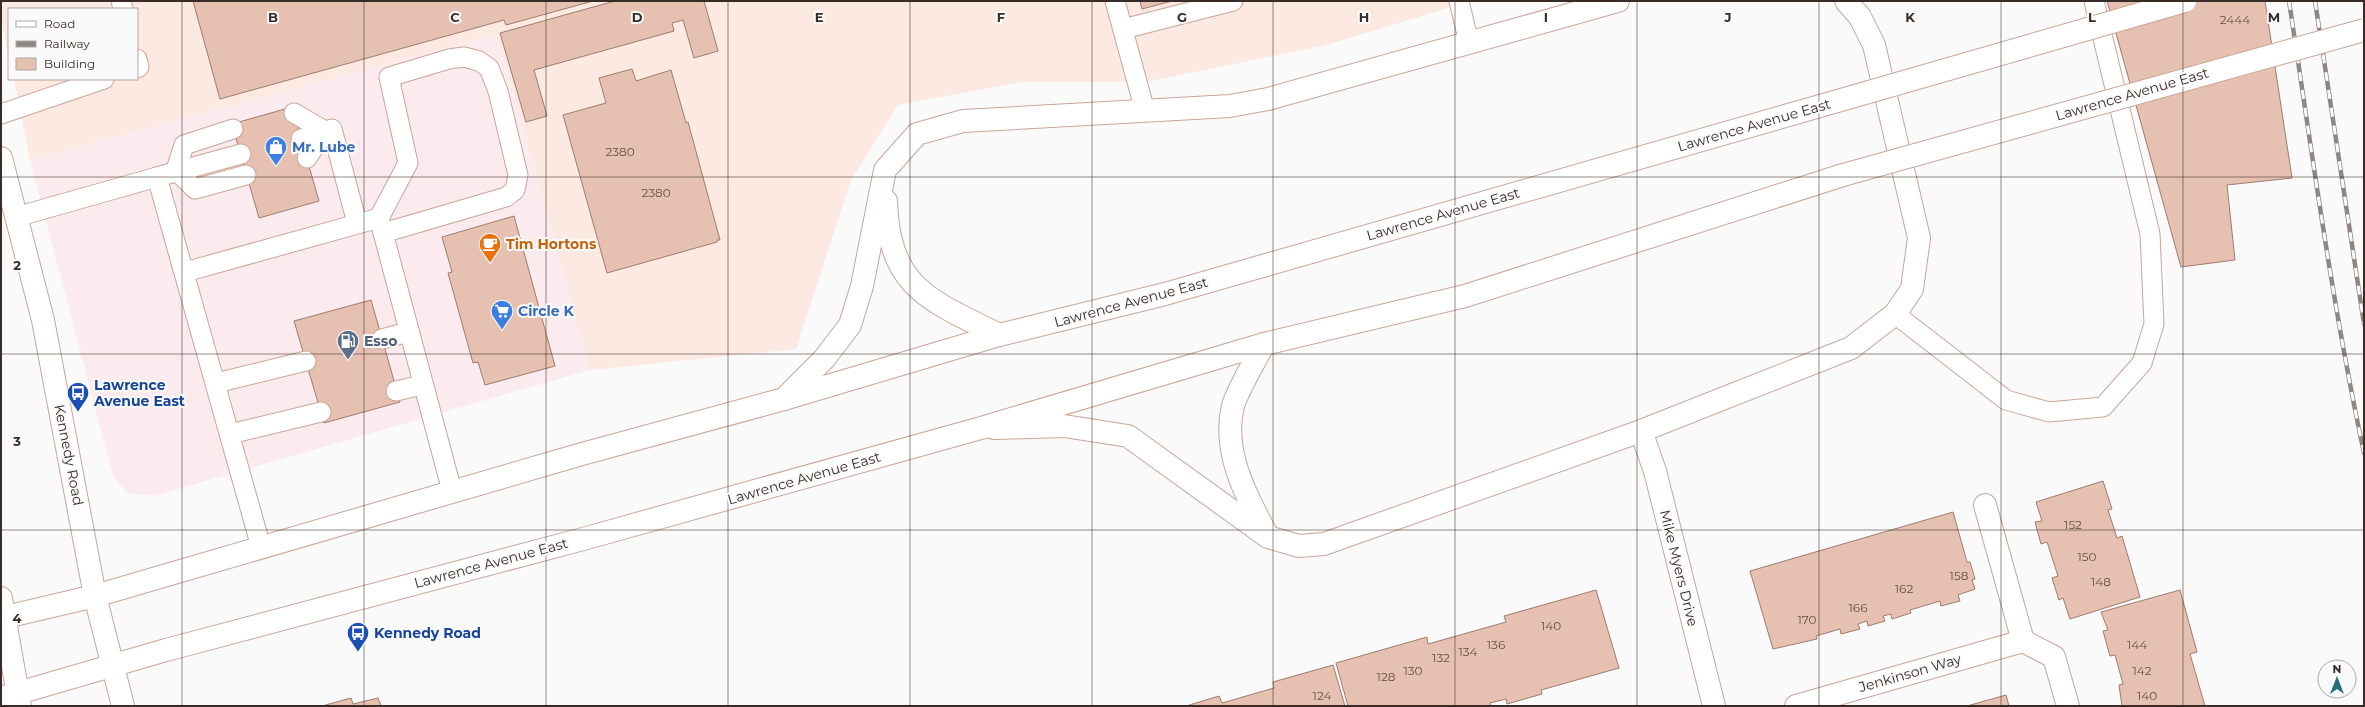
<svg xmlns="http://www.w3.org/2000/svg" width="2365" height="707" viewBox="0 0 2365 707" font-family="Montserrat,sans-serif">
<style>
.commercial{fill:#fcebee}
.built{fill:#fce9e1}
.building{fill:#e6c1b1;stroke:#9e7c6e}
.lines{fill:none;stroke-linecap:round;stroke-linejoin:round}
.lane-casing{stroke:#caa596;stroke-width:21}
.street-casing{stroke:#caa596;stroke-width:24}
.secondary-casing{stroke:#caa596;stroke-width:24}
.lane{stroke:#fff;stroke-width:19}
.street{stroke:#fff;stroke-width:22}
.secondary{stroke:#fff;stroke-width:22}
.rail-casing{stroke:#8e8683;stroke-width:4.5}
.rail{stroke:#fafafa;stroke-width:3;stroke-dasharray:9;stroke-linecap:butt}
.secondary-bridge-casing{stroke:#caa596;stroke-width:24;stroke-linecap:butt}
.secondary-bridge{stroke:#fff;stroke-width:22}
.grid{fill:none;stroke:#392b25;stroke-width:1;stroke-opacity:0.55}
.labels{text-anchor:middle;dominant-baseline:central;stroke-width:4;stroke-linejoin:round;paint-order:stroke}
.number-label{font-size:12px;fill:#645048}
.street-label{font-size:14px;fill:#392b25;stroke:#fafafa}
.shop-label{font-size:14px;font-weight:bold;fill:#366cbe;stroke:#fafafa;text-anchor:start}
.food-label{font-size:14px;font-weight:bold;fill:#c56008;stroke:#fafafa;text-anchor:start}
.service-label{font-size:14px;font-weight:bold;fill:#4e5e75;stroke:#fafafa;text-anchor:start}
.transit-label{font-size:14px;font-weight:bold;fill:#164399;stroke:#fafafa;text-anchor:start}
.grid-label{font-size:13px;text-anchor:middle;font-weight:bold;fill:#392b25;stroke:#fafafa;stroke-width:4;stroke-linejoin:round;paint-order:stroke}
</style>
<rect width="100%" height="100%" fill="#fafafa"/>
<path class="commercial" d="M 497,34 L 590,370 L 154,496 L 127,493 L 113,476 L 30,160 Z"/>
<path class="built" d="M 1,1 L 1471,1 L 1323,46 L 1146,82 L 1020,82 L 898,105 L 851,180 L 796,349 L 590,370 L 497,34 L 30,160 L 14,79 L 137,79 L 137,9 L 9,9 L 9,57 L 1,18 Z"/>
<g class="building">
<path d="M 193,1 L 593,1 L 506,25 L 504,20 L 220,99 Z"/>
<path d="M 615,1 L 704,1 L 718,51 L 694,58 L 683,20 L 672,23 L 674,31 L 534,70 L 547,116 L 526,122 L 500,33 Z"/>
<path d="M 1140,1 L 1172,1 L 1142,9 Z"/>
<path d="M 2107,1 L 2265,1 L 2292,178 L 2227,185 L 2235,260 L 2181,267 Z"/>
<path d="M 632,69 L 636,81 L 671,70 L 686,123 L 688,122 L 720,240 L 717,240 L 717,242 L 607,273 L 563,115 L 606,103 L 599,78 Z"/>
<path d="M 292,107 L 319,201 L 259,218 L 232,124 Z"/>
<path d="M 514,216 L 555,366 L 485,385 L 478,362 L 473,363 L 448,273 L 452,272 L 442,237 Z"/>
<path d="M 371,300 L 400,402 L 324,423 L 294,321 Z"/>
<path d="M 2103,481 L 2112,509 L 2108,510 L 2117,538 L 2122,536 L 2140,597 L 2070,619 L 2063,598 L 2059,600 L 2052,578 L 2058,576 L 2047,542 L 2041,544 L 2035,522 L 2042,521 L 2036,502 Z"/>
<path d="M 1953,512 L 1967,562 L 1970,562 L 1975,579 L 1972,580 L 1975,589 L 1958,595 L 1960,601 L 1941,606 L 1940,601 L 1910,610 L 1911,613 L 1892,619 L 1891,614 L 1883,616 L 1885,621 L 1868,626 L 1867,621 L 1858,624 L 1860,629 L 1841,634 L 1840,629 L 1816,636 L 1817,639 L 1773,649 L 1750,571 Z"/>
<path d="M 1596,590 L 1619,668 L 1541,690 L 1542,694 L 1507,704 L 1506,699 L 1490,703 L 1491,706 L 1348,706 L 1336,663 L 1427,637 L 1428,644 L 1506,622 L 1504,616 Z"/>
<path d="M 2180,590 L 2197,652 L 2190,654 L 2205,706 L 2122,706 L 2119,685 L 2123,684 L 2115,655 L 2110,656 L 2103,631 L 2108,630 L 2101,612 Z"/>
<path d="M 1333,665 L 1345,706 L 1186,706 L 1219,696 L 1222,703 L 1274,688 L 1273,682 Z"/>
<path d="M 2006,695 L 2009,706 L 1967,706 Z"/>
<path d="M 351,698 L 353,704 L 378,698 L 381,706 L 322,706 Z"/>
</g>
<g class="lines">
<g class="lane-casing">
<g id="lane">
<path d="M 121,1 L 123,9"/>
<path d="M 1115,1 L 1145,111"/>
<path d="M 1459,1 L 1469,43"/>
<path d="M 1123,29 L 1233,1"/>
<path d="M 137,59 L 139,67 L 137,68"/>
<path d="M 294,113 L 325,131"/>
<path d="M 1,114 L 104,79"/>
<path d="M 301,139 L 332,129 L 357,223"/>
<path d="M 307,158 L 325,131"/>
<path d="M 176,170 L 195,189 L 246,175"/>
<path d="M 176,170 L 184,145 L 233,129"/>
<path d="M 157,177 L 241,154"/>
<path d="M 16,217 L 157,177 L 261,547"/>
<path d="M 379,218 L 408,163 L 389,77 L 449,59 L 464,57 L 479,61 L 489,68 L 498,91 L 518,175 L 515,190 L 506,197 L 383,233"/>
<path d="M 185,272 L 379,218 L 452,491"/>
<path d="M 1895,314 L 2006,400 L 2049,412 L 2103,407 L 2142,363 L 2154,324 L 2150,234 L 2094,1"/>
<path d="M 382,339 L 408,332"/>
<path d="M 216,383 L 306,361"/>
<path d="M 396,391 L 422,385"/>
<path d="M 230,434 L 321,412"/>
</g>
</g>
<g class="street-casing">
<g id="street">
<path d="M 886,201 C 889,289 930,300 999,335"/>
<path d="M 1264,344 C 1256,359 1237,391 1233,406 C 1222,450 1245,494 1265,531"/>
<path d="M 784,399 L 824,359 L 850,325 L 862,286 L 885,170 L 917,134 L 963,121 L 1230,106 L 1268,99 L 1618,1"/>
<path d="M 994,428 L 1064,426 L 1128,436 L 1268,537 L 1299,546 L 1324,544 L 1641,431 L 1851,348 L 1895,314 L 1912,289 L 1919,238 L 1874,45 L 1860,17 L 1846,1"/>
<path d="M 1641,431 L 1655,471 L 1714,706"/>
<path d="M 1985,505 L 2023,641"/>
<path d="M 1796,706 L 2023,641 L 2054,657 L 2068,706"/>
</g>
</g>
<g class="secondary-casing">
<g id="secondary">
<path d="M 1,158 L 43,320 L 95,596 L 123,706"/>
<path d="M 1,598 L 20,706"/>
<path d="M 1,618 L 95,596 L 582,454 L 784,399 L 999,335 L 1165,294 L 1820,106"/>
<path d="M 1,698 L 166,650 L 583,539 L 981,428 L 1264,344 L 1465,296 L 1843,175"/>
</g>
</g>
<use href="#lane" class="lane"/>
<use href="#street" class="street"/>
<use href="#secondary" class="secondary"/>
<g class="rail-casing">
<g id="rail">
<path d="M 2289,1 C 2312,152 2332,304 2364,453"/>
<path d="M 2315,1 L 2364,324"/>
</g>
</g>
<use href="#rail" class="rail"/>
<g class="secondary-bridge-casing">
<g id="secondary-bridge">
<path d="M 1820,106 L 2185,1"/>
<path d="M 1843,175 L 2364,30"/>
</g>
</g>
<use href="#secondary-bridge" class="secondary-bridge"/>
</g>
<path class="grid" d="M 182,1 L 182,706M 364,1 L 364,706M 546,1 L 546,706M 728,1 L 728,706M 910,1 L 910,706M 1092,1 L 1092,706M 1273,1 L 1273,706M 1455,1 L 1455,706M 1637,1 L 1637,706M 1819,1 L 1819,706M 2001,1 L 2001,706M 2183,1 L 2183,706M 1,177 L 2364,177M 1,354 L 2364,354M 1,530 L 2364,530"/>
<defs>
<g id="shop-pin" transform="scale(1.15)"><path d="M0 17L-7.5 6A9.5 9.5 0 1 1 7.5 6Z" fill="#3f7fe0" stroke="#fafafa"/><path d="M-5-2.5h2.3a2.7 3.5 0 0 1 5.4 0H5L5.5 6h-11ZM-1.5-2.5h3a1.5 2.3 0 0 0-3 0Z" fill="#fff"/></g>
<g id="cafe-pin" transform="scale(1.15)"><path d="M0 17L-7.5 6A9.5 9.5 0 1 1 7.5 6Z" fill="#e8710a" stroke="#fafafa"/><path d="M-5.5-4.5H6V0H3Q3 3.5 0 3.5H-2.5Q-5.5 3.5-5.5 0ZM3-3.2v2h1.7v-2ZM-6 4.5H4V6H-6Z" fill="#fff"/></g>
<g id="supermarket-pin" transform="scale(1.15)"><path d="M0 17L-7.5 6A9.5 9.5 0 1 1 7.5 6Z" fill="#3f7fe0" stroke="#fafafa"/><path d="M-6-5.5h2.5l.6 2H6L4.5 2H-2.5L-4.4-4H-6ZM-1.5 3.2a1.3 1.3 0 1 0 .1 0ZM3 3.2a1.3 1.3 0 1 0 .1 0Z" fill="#fff"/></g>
<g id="fuel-pin" transform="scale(1.15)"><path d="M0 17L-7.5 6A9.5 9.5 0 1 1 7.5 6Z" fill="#5c6f8a" stroke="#fafafa"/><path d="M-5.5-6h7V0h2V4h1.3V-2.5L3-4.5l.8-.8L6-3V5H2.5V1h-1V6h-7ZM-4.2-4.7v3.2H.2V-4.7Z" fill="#fff"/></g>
<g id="bus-pin" transform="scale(1.15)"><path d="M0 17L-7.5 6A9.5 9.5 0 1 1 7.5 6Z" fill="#1a4fb4" stroke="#fafafa"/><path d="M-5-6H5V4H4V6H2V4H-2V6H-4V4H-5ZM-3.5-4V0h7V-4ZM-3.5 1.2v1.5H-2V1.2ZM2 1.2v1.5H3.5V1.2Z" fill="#fff"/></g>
</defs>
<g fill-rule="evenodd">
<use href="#shop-pin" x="276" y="147"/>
<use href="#cafe-pin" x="490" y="244"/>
<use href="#supermarket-pin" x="502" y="311"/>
<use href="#fuel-pin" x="348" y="341"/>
<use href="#bus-pin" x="78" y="393"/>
<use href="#bus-pin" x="358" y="633"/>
</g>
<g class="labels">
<g class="number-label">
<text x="2235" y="19">2444</text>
<text x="620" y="151">2380</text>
<text x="656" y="192">2380</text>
<text x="2073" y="524">152</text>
<text x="2087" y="556">150</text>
<text x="1959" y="575">158</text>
<text x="2101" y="581">148</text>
<text x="1904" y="588">162</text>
<text x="1858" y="607">166</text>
<text x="1807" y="619">170</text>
<text x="1551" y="625">140</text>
<text x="1496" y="644">136</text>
<text x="2137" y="644">144</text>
<text x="1468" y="651">134</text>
<text x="1441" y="657">132</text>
<text x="1413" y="670">130</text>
<text x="2142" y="670">142</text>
<text x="1386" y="676">128</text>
<text x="1322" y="695">124</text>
<text x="2147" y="695">140</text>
</g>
<g class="street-label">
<text transform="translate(2132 94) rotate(-16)">Lawrence Avenue East</text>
<text transform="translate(1754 125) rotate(-16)">Lawrence Avenue East</text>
<text transform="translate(1443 214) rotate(-16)">Lawrence Avenue East</text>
<text transform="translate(1131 302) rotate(-15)">Lawrence Avenue East</text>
<text transform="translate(69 455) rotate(79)">Kennedy Road</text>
<text transform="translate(804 478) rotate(-16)">Lawrence Avenue East</text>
<text transform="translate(491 563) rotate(-15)">Lawrence Avenue East</text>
<text transform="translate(1679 568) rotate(76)">Mike Myers Drive</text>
<text transform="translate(1910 673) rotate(-16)">Jenkinson Way</text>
</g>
<g class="shop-label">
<text x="292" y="147">Mr. Lube</text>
<text x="518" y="311">Circle K</text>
</g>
<g class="food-label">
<text x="506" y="244">Tim Hortons</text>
</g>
<g class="service-label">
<text x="364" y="341">Esso</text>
</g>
<g class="transit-label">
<text x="94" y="385">Lawrence<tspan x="94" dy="16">Avenue East</tspan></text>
<text x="374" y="633">Kennedy Road</text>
</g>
</g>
<g class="grid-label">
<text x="273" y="22">B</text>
<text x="455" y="22">C</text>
<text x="637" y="22">D</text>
<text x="819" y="22">E</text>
<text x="1001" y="22">F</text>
<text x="1182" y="22">G</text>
<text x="1364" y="22">H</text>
<text x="1546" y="22">I</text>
<text x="1728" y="22">J</text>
<text x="1910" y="22">K</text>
<text x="2092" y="22">L</text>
<text x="2274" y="22">M</text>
<text x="17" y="270">2</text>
<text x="17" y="446">3</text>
<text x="17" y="623">4</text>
</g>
<rect width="2365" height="707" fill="none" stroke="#392b25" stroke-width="4"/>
<rect x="8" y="8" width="130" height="72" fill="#fafafa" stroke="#ada7a5"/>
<rect x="16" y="21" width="20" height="6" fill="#ffffff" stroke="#ada7a5"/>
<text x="44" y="28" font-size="12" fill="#392b25">Road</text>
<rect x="16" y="41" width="20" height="6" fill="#8e8683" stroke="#ada7a5"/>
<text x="44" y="48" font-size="12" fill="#392b25">Railway</text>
<rect x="16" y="58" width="20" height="12" fill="#e6c1b1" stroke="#ada7a5"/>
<text x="44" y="68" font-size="12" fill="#392b25">Building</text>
<g transform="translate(2337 679)"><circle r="19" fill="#fafafa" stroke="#ada7a5"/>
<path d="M0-3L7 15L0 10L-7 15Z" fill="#266f78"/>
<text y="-6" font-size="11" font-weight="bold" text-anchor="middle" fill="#392b25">N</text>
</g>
</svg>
